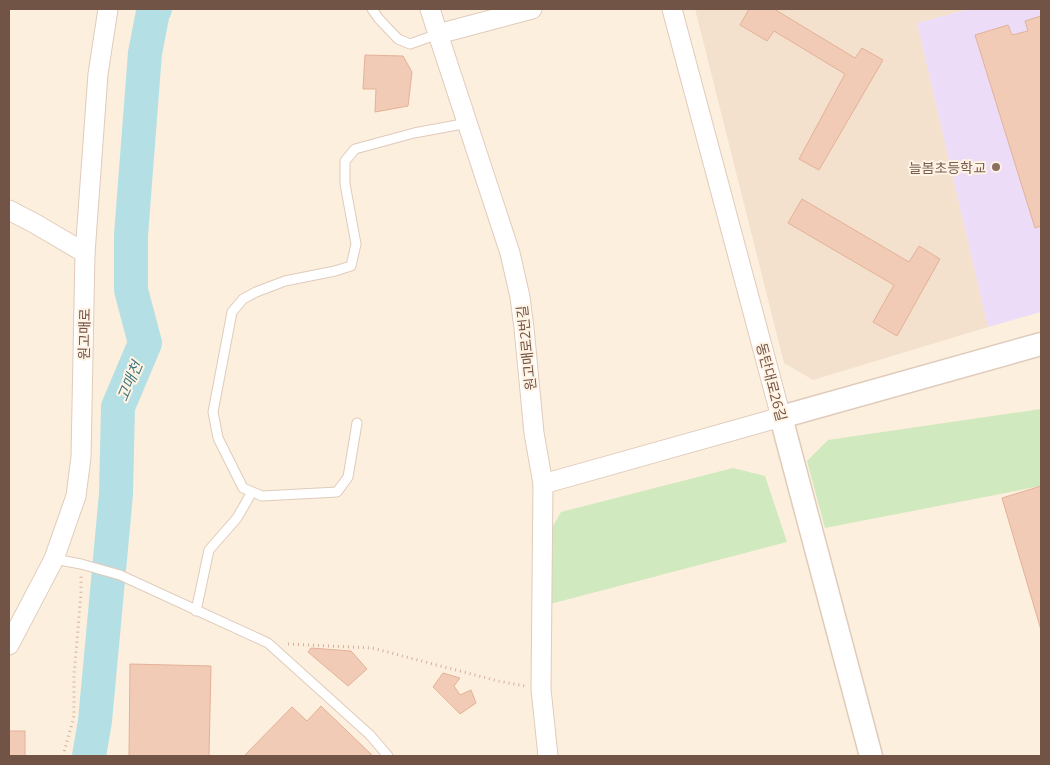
<svg xmlns="http://www.w3.org/2000/svg" width="1050" height="765" viewBox="0 0 1050 765" font-family="'Open Sans','Noto Sans KR',sans-serif">
<style>
.residential{fill:#f3e0cd}
.education{fill:#ecdcf8}
.green{fill:#d1e9be}
.lines{fill:none;stroke-linecap:round;stroke-linejoin:round}
.river{stroke:#b4e0e5;stroke-width:34}
.building{fill:#f1cbb6;stroke:#e4b197}
.service-casing{stroke:#e0cbbb;stroke-width:11}
.minor-casing{stroke:#e0cbbb;stroke-width:21}
.tertiary-casing{stroke:#e0cbbb;stroke-width:25}
.path{stroke:#d5af9a;stroke-width:3;stroke-dasharray:1 4;stroke-linecap:butt}
.service{stroke:#fff;stroke-width:9}
.minor{stroke:#fff;stroke-width:19}
.tertiary{stroke:#fff;stroke-width:22}
.education-dot{fill:#8d6e63;stroke:#fff3e4;stroke-width:2}
.labels{text-anchor:middle;dominant-baseline:central;stroke-width:4;stroke-linejoin:round;paint-order:stroke}
.education-label{font-size:14px;fill:#785e54;stroke:#fff3e4;text-anchor:end}
.street-label{font-size:14px;fill:#725447;stroke:#fff3e4}
.water-label{font-size:15px;font-style:italic;fill:#3e777f;stroke:#fff3e4}
</style>
<rect width="100%" height="100%" fill="#fcefde"/>
<path class="residential" d="M 695,9 L 970,9 L 917,23 L 988,327 L 813,380 L 784,363 Z"/>
<path class="education" d="M 970,9 L 1041,9 L 1041,312 L 988,327 L 917,23 Z"/>
<g class="green">
<path d="M 1041,409 L 1041,486 L 825,528 L 807,461 L 828,440 Z"/>
<path d="M 733,468 L 765,476 L 787,542 L 550,604 L 545,540 L 561,512 Z"/>
</g>
<g class="lines">
<path class="river" d="M 89,756 L 95,721 L 116,494 L 118,407 L 145,343 L 131,290 L 131,235 L 145,53 L 153,12 L 155,9"/>
</g>
<g class="building">
<path d="M 749,9 L 774,9 L 855,58 L 862,48 L 883,60 L 819,170 L 799,159 L 845,74 L 774,31 L 767,41 L 740,25 Z"/>
<path d="M 1041,16 L 1041,226 L 1035,228 L 975,35 L 1008,25 L 1012,35 L 1028,31 L 1025,21 Z"/>
<path d="M 365,55 L 403,56 L 412,72 L 408,106 L 375,112 L 376,89 L 363,89 Z"/>
<path d="M 802,199 L 909,262 L 919,246 L 940,259 L 897,336 L 873,322 L 894,285 L 788,223 Z"/>
<path d="M 1041,486 L 1041,630 L 1002,498 Z"/>
<path d="M 311,648 L 351,651 L 367,669 L 348,686 L 308,652 Z"/>
<path d="M 130,664 L 211,666 L 209,756 L 129,756 Z"/>
<path d="M 443,673 L 460,678 L 454,686 L 460,695 L 471,690 L 476,703 L 460,714 L 433,687 Z"/>
<path d="M 321,706 L 373,756 L 244,756 L 292,707 L 307,721 Z"/>
<rect x="9" y="731" width="16" height="25"/>
</g>
<g class="lines">
<g class="service-casing">
<g id="service">
<path d="M 372,9 L 379,19 L 398,39 L 410,44 L 438,34"/>
<path d="M 357,423 L 348,477 L 337,492 L 262,496 L 243,488 L 218,438 L 213,412 L 232,312 L 243,299 L 256,292 L 285,281 L 335,271 L 351,266 L 356,244 L 345,184 L 345,161 L 355,149 L 414,133 L 468,123"/>
<path d="M 54,559 L 81,564 L 120,575 L 268,643 L 370,735 L 388,756"/>
<path d="M 196,611 L 209,550 L 237,518 L 252,492"/>
</g>
</g>
<g class="minor-casing">
<g id="minor">
<path d="M 430,9 L 438,34 L 532,9"/>
<path d="M 438,34 L 510,253 L 520,297 L 524,328 L 534,433 L 543,484 L 541,689 L 548,756"/>
<path d="M 9,210 L 34,223 L 85,253"/>
<path d="M 543,484 L 781,417 L 672,9"/>
<path d="M 9,645 L 54,559 L 76,496 L 81,457 L 85,253 L 98,74 L 108,9"/>
</g>
</g>
<g class="tertiary-casing">
<path id="tertiary" d="M 871,756 L 781,417 L 1041,344"/>
</g>
<g class="path">
<path d="M 288,644 L 372,648 L 498,681 L 525,686"/>
<path d="M 63,756 L 74,716 L 74,676 L 81,593 L 81,576"/>
</g>
<use href="#service" class="service"/>
<use href="#minor" class="minor"/>
<use href="#tertiary" class="tertiary"/>
</g>
<circle class="education-dot" cx="996" cy="167" r="5"/>
<g class="labels">
<g class="education-label">
<text x="986" y="167">늘봄초등학교</text>
</g>
<g class="street-label">
<text transform="translate(84 334) rotate(-89)">원고매로</text>
<text transform="translate(526 348) rotate(-96)">원고매로2번길</text>
<text transform="translate(772 382) rotate(75)">동탄대로26길</text>
</g>
<g class="water-label">
<text transform="translate(129 381) rotate(-67)">고매천</text>
</g>
</g>
<rect width="1050" height="765" fill="none" stroke="#725447" stroke-width="20"/>
</svg>
